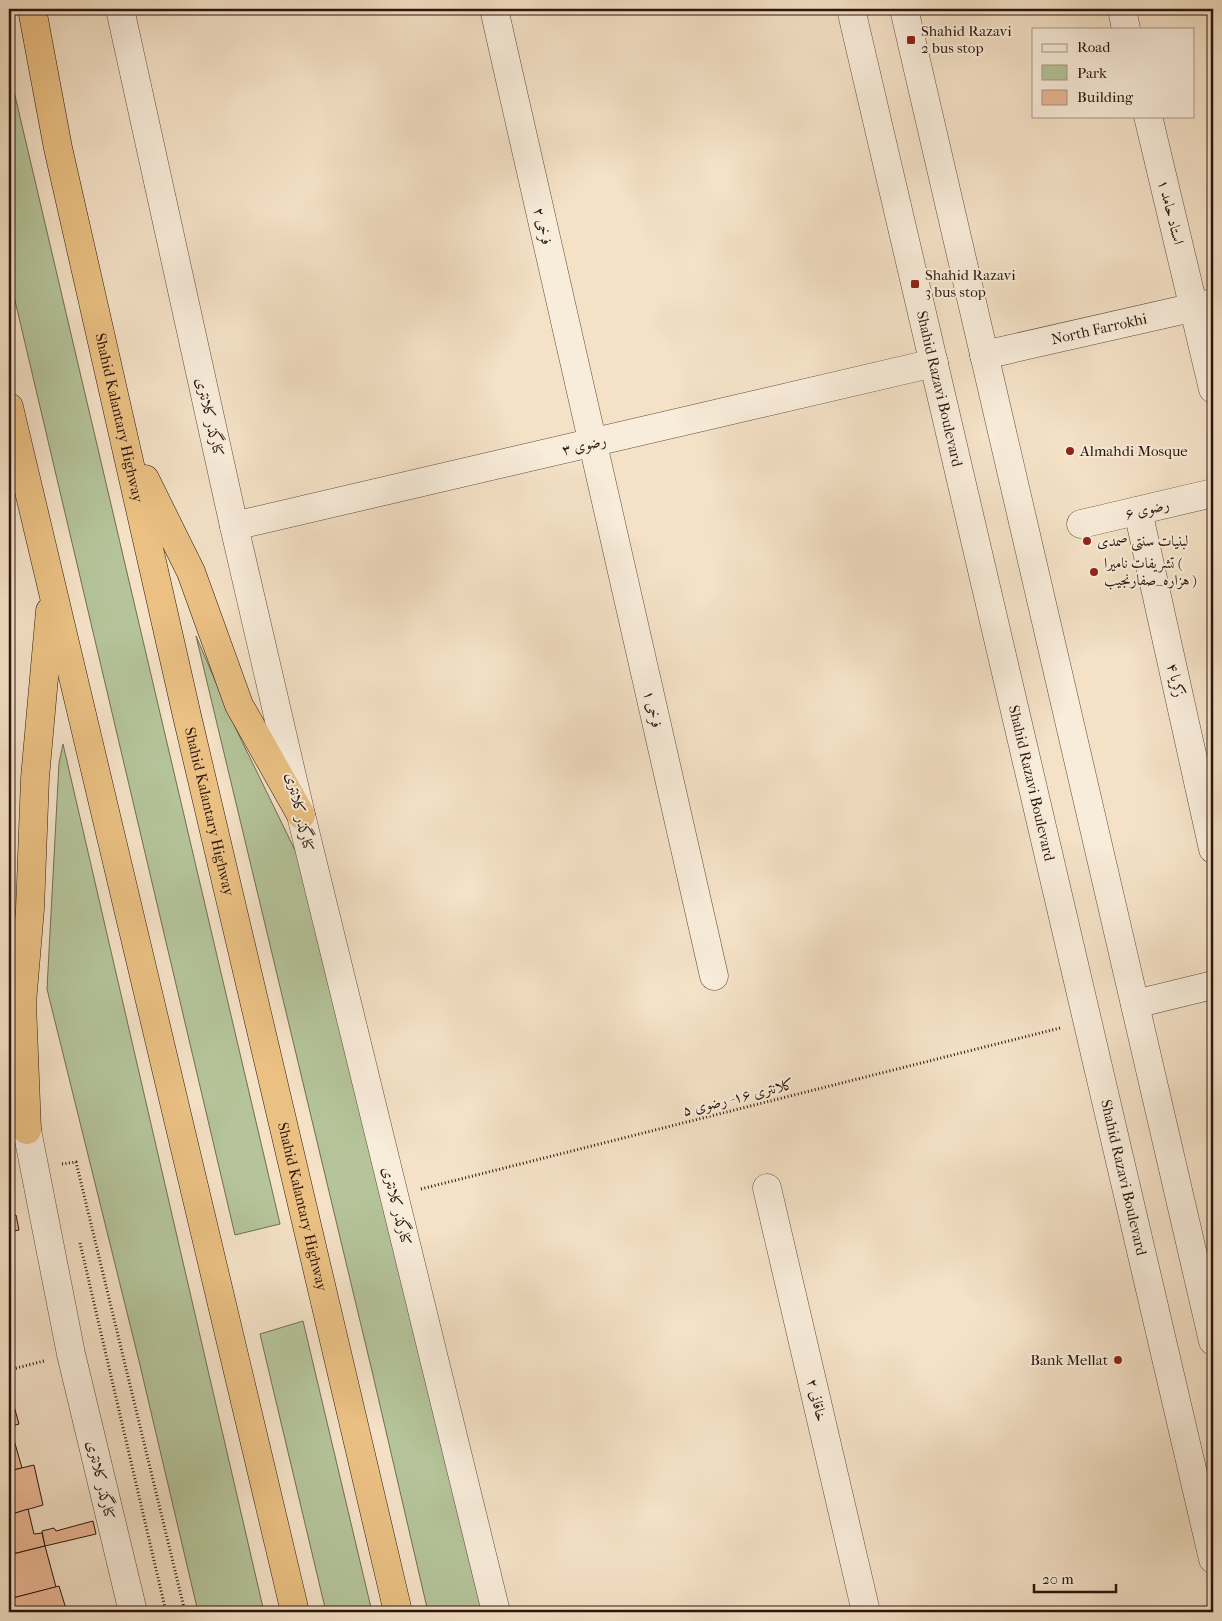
<svg xmlns="http://www.w3.org/2000/svg" width="1222" height="1621" viewBox="0 0 1222 1621" font-family="'IM FELL French Canon',Amiri,serif">
<style>
.green{fill:#b5c49a;stroke:#716d54}
.building{fill:#eab896;stroke:#2d160d}
.lines{fill:none;stroke-linecap:round;stroke-linejoin:round}
.minor-casing{stroke:#5f493b;stroke-width:29}
.highway-casing{stroke:#2d160d;stroke-width:29}
.path{stroke:#2d160d;stroke-width:3;stroke-dasharray:1 2.5;stroke-linecap:butt}
.minor{stroke:#f8ecda;stroke-width:28}
.highway{stroke:#eac083;stroke-width:28}
.poi-dot{fill:#8f2418;stroke:#f8ecda;stroke-width:2}
.labels{text-anchor:middle;dominant-baseline:central;stroke-width:4;stroke-linejoin:round;paint-order:stroke}
.poi-label{font-size:15px;fill:#2d160d;stroke:#f8ecda;text-anchor:start}
.street-label{font-size:15px;fill:#2d160d;stroke:#f8ecda}
</style>
<rect width="100%" height="100%" fill="#f4e1c6"/>
<filter id="stains"><feTurbulence type="fractalNoise" baseFrequency=".004" numOctaves="4"/><feColorMatrix values="0 0 0 0 .2 0 0 0 0 .09 0 0 0 0 .02 0 0 0 .5 -.17"/></filter>
<radialGradient id="worn" r=".72"><stop offset=".6" stop-color="#630" stop-opacity="0"/><stop offset="1" stop-color="#630" stop-opacity=".3"/></radialGradient>
<g class="green">
<path d="M 9,70 L 280,1224 L 235,1235 L 9,275 Z"/>
<path d="M 196,636 L 236,729 L 309,879 L 483,1612 L 428,1612 L 372,1371 Z"/>
<path d="M 63,744 L 264,1612 L 198,1612 L 139,1361 L 47,989 L 59,763 Z"/>
<path d="M 303,1321 L 372,1612 L 326,1612 L 260,1334 Z"/>
</g>
<g class="building">
<path d="M 16,1215 L 19,1230 L 9,1232 L 9,1217 Z"/>
<path d="M 9,1388 L 19,1424 L 9,1427 Z"/>
<path d="M 10,1426 L 22,1468 L 9,1471 L 9,1427 Z"/>
<path d="M 34,1465 L 43,1505 L 9,1515 L 9,1471 Z"/>
<path d="M 28,1509 L 34,1534 L 42,1533 L 45,1546 L 9,1555 L 9,1515 Z"/>
<path d="M 93,1521 L 96,1534 L 45,1546 L 42,1531 L 54,1528 L 56,1531 Z"/>
<path d="M 45,1546 L 56,1587 L 9,1599 L 9,1555 Z"/>
<path d="M 59,1586 L 67,1612 L 9,1612 L 9,1599 Z"/>
</g>
<g class="lines">
<g class="minor-casing">
<g id="minor">
<path d="M 120,9 L 234,526 L 301,815 L 496,1612"/>
<path d="M 494,9 L 714,976"/>
<path id="s1" d="M 851,9 L 1213,1559"/>
<path d="M 904,9 L 1213,1341"/>
<path d="M 1122,9 L 1126,29"/>
<path d="M 1148,116 L 1213,389"/>
<path id="s2" d="M 984,355 L 1213,303"/>
<path d="M 1138,511 L 1213,849"/>
<path d="M 1081,524 L 1213,493"/>
<path d="M 234,526 L 934,363"/>
<path d="M 1135,1004 L 1213,985"/>
<path d="M 9,1054 L 27,1130 L 71,1354 L 133,1612"/>
<path d="M 767,1188 L 866,1612"/>
</g>
</g>
<g class="highway-casing">
<g id="highway">
<path id="s3" d="M 32,9 L 58,148 L 187,716 L 398,1612"/>
<path d="M 9,407 L 295,1612"/>
<path d="M 145,479 L 191,572 L 239,705 L 301,815"/>
<path d="M 27,1130 L 22,1003 L 30,909 L 35,778 L 50,611"/>
</g>
</g>
<g class="path">
<path d="M 62,1164 L 76,1162 L 185,1612"/>
<path d="M 421,1189 L 1060,1028"/>
<path d="M 80,1243 L 166,1612"/>
<path d="M 9,1370 L 44,1361"/>
</g>
<use href="#minor" class="minor"/>
<use href="#highway" class="highway"/>
</g>
<g class="poi-dot">
<rect x="906" y="35" width="10" height="10" rx="2.5"/>
<rect x="910" y="279" width="10" height="10" rx="2.5"/>
<circle cx="1070" cy="451" r="5"/>
<circle cx="1087" cy="541" r="5"/>
<circle cx="1094" cy="572" r="5"/>
<circle cx="1118" cy="1360" r="5"/>
</g>
<g class="labels">
<g class="poi-label">
<text x="921" y="31">Shahid Razavi<tspan x="921" dy="17">2 bus stop</tspan></text>
<text x="925" y="275">Shahid Razavi<tspan x="925" dy="17">3 bus stop</tspan></text>
<text x="1080" y="451">Almahdi Mosque</text>
<text x="1097" y="541">لبنیات سنتی صمدی</text>
<text x="1104" y="563">تشریفات نامیرا (<tspan x="1104" dy="17">هزاره_صفارنجیب )</tspan></text>
<text x="1108" y="1360" text-anchor="end">Bank Mellat</text>
</g>
<g class="street-label">
<text transform="translate(1171 212) rotate(76)">استاد حامد ۱</text>
<text transform="translate(543 226) rotate(77)">فرخی ۲</text>
<text stroke="none"><textPath href="#s2" startOffset="118">North Farrokhi</textPath></text>
<text stroke="none"><textPath href="#s1" startOffset="390">Shahid Razavi Boulevard</textPath></text>
<text stroke="none"><textPath href="#s3" startOffset="418">Shahid Kalantary Highway</textPath></text>
<text transform="translate(210 417) rotate(77)">کنارگذر کلانتری</text>
<text transform="translate(584 445) rotate(-13)">رضوی ۳</text>
<text transform="translate(1147 509) rotate(-13)">رضوی ۶</text>
<text transform="translate(1176 680) rotate(77)">زکریا ۴</text>
<text transform="translate(653 709) rotate(77)">فرخی ۱</text>
<text stroke="none"><textPath href="#s1" startOffset="795">Shahid Razavi Boulevard</textPath></text>
<text stroke="none"><textPath href="#s3" startOffset="822">Shahid Kalantary Highway</textPath></text>
<text transform="translate(300 812) rotate(77)">کنارگذر کلانتری</text>
<text transform="translate(738 1097) rotate(-14)">کلانتری ۱۶- رضوی ۵</text>
<text stroke="none"><textPath href="#s1" startOffset="1200">Shahid Razavi Boulevard</textPath></text>
<text stroke="none"><textPath href="#s3" startOffset="1228">Shahid Kalantary Highway</textPath></text>
<text transform="translate(397 1206) rotate(76)">کنارگذر کلانتری</text>
<text transform="translate(817 1400) rotate(77)">خاقانی ۲</text>
<text transform="translate(101 1480) rotate(77)">کنارگذر کلانتری</text>
</g>
</g>
<rect width="1222" height="1621" fill="none" stroke="#f4e1c6" stroke-width="30"/>
<rect x="10" y="10" width="1202" height="1601" fill="none" stroke="#2d160d" stroke-width="2.5"/>
<rect x="15" y="15" width="1192" height="1591" fill="none" stroke="#2d160d"/>
<rect x="1032" y="28" width="162" height="90" fill="#f8ecda" stroke="#a79688"/>
<rect x="1042" y="44" width="25" height="8" fill="#f8ecda" stroke="#a79688"/>
<text x="1077" y="52" font-size="15" fill="#2d160d">Road</text>
<rect x="1042" y="65" width="25" height="15" fill="#b5c49a" stroke="#a79688"/>
<text x="1077" y="78" font-size="15" fill="#2d160d">Park</text>
<rect x="1042" y="90" width="25" height="15" fill="#eab896" stroke="#a79688"/>
<text x="1077" y="102" font-size="15" fill="#2d160d">Building</text>
<path d="M1034 1584v8h82v-8" fill="none" stroke="#2d160d" stroke-width="2.5"/>
<text x="1042" y="1584" font-size="15" fill="#2d160d" stroke="#f8ecda" stroke-width="4" paint-order="stroke">20 m</text>
<rect width="100%" height="100%" filter="url(#stains)"/>
<rect width="100%" height="100%" fill="url(#worn)"/>
</svg>
